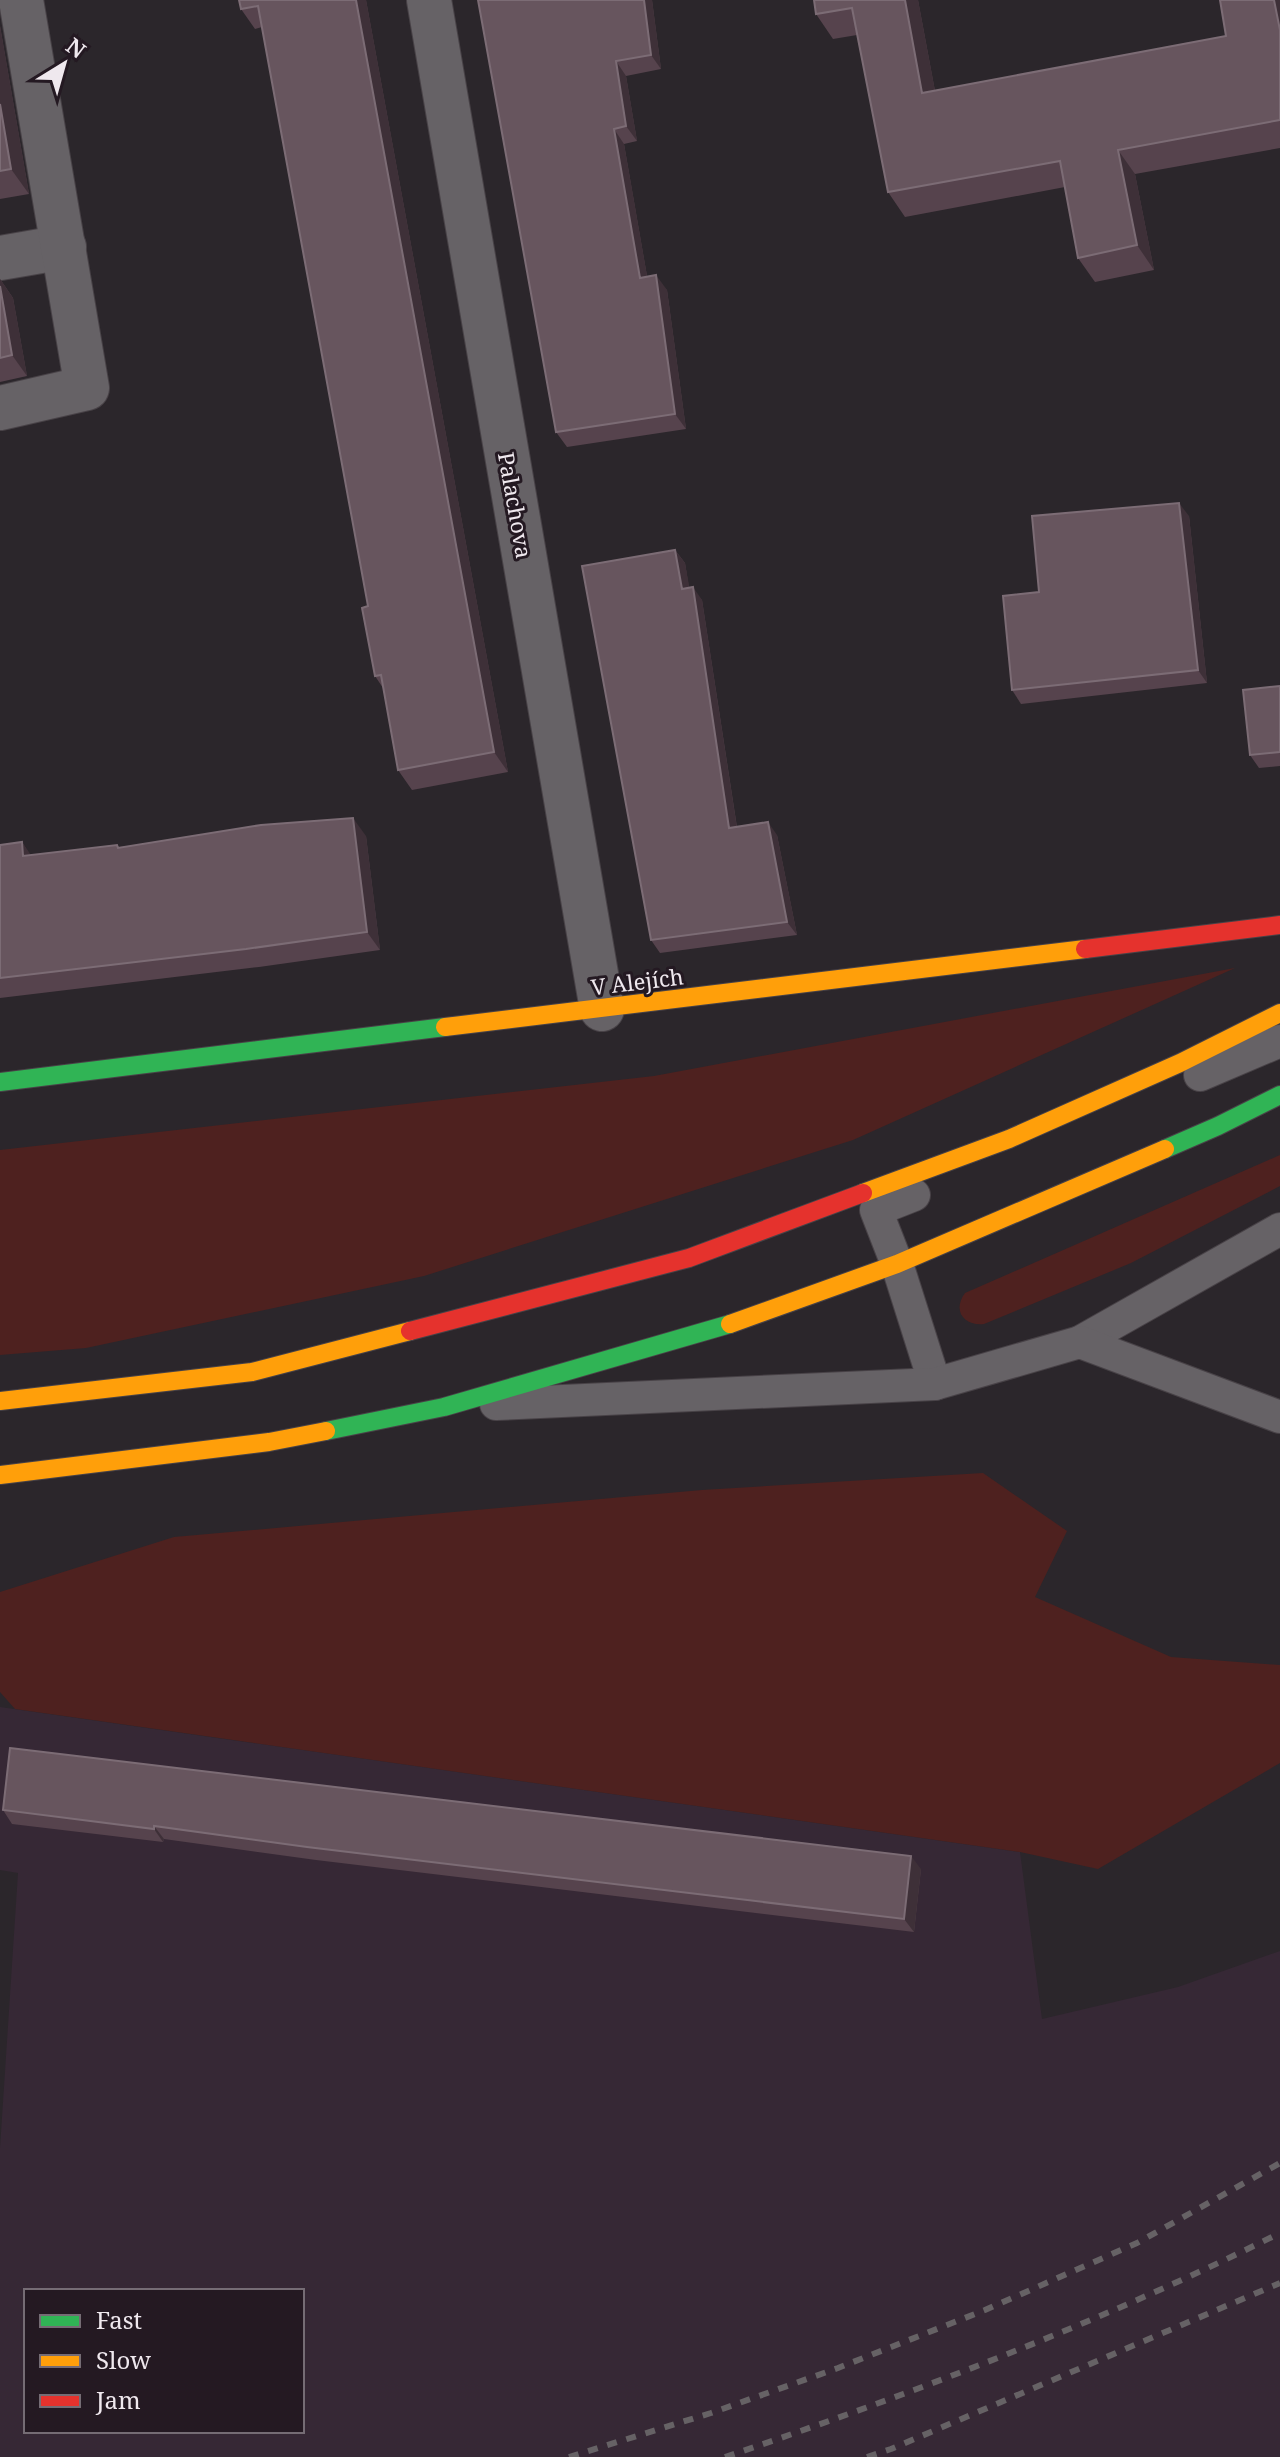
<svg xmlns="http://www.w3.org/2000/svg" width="1280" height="2457" viewBox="0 0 1280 2457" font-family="'Noto Serif',serif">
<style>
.built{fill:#362835;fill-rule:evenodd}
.green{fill:#4e211f}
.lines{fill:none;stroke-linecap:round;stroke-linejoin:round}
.lane-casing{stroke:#484247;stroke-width:34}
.street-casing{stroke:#484247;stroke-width:46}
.fast-casing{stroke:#484247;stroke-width:20}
.slow-casing{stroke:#484247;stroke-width:20}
.jam-casing{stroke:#484247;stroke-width:20}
.lane{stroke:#666266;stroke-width:32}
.street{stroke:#666266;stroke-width:44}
.fast{stroke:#30b455;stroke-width:18}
.slow{stroke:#ff9f0a;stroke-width:18}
.jam{stroke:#e5322d;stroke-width:18}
.rail{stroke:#666265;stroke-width:6;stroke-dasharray:10 10;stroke-linecap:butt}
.wall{fill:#56434d}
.shaded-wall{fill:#3e3038}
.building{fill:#67555e;stroke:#7c6c75;stroke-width:2}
.labels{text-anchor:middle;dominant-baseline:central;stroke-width:6;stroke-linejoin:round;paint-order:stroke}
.street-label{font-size:22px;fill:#efe8ee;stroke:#241922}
</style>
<rect width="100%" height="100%" fill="#2b262b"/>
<path class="built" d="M 0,1707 L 1020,1852 L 1042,2019 L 1178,1987 L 1280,1951 L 1280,2457 L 0,2457 L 0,2148 L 18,1873 L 0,1870 ZM 26,2291 L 302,2291 L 302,2431 L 26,2431 Z"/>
<g class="green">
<path d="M 1235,968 L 853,1140 L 424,1276 L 86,1348 L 0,1355 L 0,1150 L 654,1076 Z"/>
<path d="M 1280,1155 L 1280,1186 L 1131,1263 L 984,1324 C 964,1326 952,1311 965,1293 Z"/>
<path d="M 983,1473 L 1067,1531 L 1035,1597 L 1171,1657 L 1280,1665 L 1280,1763 L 1098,1869 L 1020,1852 L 15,1709 L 0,1692 L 0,1592 L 174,1537 L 702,1490 Z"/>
</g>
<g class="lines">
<g class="lane-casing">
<g id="lane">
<path d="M 1200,1075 L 1280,1041"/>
<path d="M 914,1195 L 876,1210 L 897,1264 L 935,1384"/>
<path d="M 1080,1342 L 1280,1229"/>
<path d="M 496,1404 L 935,1384 L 1080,1342 L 1280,1417"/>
</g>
</g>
<g class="street-casing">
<g id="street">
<path d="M 429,0 L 602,1009"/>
<path d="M 0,258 L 64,247"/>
<path d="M 0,408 L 87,388 L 21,0"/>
</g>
</g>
<g class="fast-casing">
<g id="fast">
<path d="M 0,1082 L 445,1027"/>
<path d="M 1165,1149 L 1218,1126 L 1280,1095"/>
<path d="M 326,1431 L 444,1407 L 730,1324"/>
</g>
</g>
<g class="slow-casing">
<g id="slow">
<path d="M 445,1027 L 1085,949"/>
<path d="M 863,1193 L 1009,1139 L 1180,1063 L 1280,1013"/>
<path d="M 730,1324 L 897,1264 L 1165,1149"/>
<path d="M 0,1401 L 252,1372 L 410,1331"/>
<path d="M 0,1475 L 269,1442 L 326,1431"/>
</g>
</g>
<g class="jam-casing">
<g id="jam">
<path d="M 1085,949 L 1280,925"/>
<path d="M 410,1331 L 689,1258 L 863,1193"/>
</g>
</g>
<use href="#lane" class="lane"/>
<use href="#street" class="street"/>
<use href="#fast" class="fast"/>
<use href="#slow" class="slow"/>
<use href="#jam" class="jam"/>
<g class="rail">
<path d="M 569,2457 L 711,2413 L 838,2368 L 985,2310 L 1137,2243 L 1280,2163"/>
<path d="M 725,2457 C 914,2393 1102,2322 1280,2233"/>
<path d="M 867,2457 L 891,2449 L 1280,2283"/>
</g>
</g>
<g class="wall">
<path d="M 239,0 L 366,0 L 508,772 L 412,790 L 398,770 L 383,688 L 375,676 L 368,606 L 262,27 L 255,29 L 241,9 Z"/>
<path d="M 478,0 L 652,0 L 661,69 L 626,76 L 637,141 L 624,144 L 647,276 L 667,290 L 686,429 L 567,447 L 556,432 Z"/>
<path d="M 814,0 L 918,0 L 935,91 L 1226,36 L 1280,0 L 1280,148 L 1135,174 L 1154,270 L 1095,282 L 1078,258 L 1065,187 L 905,217 L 888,192 L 857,35 L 833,39 L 816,14 Z"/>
<path d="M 0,26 L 29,194 L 0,199 Z"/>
<path d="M 0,279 L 13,298 L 27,376 L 0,382 Z"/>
<path d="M 1189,516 L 1207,683 L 1021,704 L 1012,690 L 1039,592 Z"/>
<path d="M 675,550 L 685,563 L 689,588 L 702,600 L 737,827 L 777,835 L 797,935 L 660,953 L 651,940 Z"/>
<path d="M 1280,686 L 1280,766 L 1259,768 L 1250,755 Z"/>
<path d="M 366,836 L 380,950 L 259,967 L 0,998 L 0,845 L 22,842 L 30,855 L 117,845 L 119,847 Z"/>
<path d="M 3,1810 L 921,1869 L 914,1932 L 316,1860 L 164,1839 L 163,1842 L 12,1824 Z"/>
</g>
<g class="shaded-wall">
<path d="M 356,0 L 366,0 L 508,772 L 494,752 Z"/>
<path d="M 644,0 L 652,0 L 661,69 L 651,55 Z"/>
<path d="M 905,0 L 918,0 L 940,118 L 922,93 Z"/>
<path d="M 1274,0 L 1280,0 L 1280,30 Z"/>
<path d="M 0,26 L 29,194 L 11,169 L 0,104 Z"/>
<path d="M 616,61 L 626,76 L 637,141 L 626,126 Z"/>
<path d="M 614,129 L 624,144 L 650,293 L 640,278 Z"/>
<path d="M 1118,150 L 1135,174 L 1154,270 L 1137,245 Z"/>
<path d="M 656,275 L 667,290 L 686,429 L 675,414 Z"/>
<path d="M 0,279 L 13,298 L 27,376 L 12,355 L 0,286 Z"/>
<path d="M 1179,503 L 1189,516 L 1207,683 L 1198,670 Z"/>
<path d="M 675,550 L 685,563 L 692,602 L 682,589 Z"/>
<path d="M 693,587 L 702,600 L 739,841 L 729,828 Z"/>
<path d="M 353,818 L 366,836 L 380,950 L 367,932 Z"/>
<path d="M 768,822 L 777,835 L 797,935 L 787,922 Z"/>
<path d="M 22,842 L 35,861 L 23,856 Z"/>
<path d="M 154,1826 L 164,1839 L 163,1842 L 154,1829 Z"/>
<path d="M 911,1856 L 921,1869 L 914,1932 L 904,1919 Z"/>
</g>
<g class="building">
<path d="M 239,0 L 356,0 L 494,752 L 398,770 L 381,675 L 375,676 L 362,608 L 368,606 L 258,6 L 241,9 Z"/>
<path d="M 478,0 L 644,0 L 651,55 L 616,61 L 626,126 L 614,129 L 640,278 L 656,275 L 675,414 L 556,432 Z"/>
<path d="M 814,0 L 905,0 L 922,93 L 1226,36 L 1220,0 L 1274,0 L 1280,30 L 1280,120 L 1118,150 L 1137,245 L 1078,258 L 1060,161 L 888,192 L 852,8 L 816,14 Z"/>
<path d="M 0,104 L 11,169 L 0,171 Z"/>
<path d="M 0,286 L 12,355 L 0,358 Z"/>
<path d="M 1179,503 L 1198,670 L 1012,690 L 1003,596 L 1039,592 L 1032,516 Z"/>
<path d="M 675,550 L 682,589 L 693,587 L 729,828 L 768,822 L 787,922 L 651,940 L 582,566 Z"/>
<path d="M 1280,686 L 1280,752 L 1250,755 L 1243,690 Z"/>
<path d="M 353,818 L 367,932 L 246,949 L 0,978 L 0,845 L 22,842 L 23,856 L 117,845 L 118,848 L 261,825 Z"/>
<path d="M 10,1748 L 911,1856 L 904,1919 L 307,1847 L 154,1826 L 154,1829 L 3,1810 Z"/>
</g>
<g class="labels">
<g class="street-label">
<text transform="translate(516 505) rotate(80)">Palachova</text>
<text transform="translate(637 981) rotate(-7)">V Alejích</text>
</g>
</g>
<rect x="24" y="2289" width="280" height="144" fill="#241922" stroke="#756c74" stroke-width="2"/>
<rect x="40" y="2315" width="40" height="12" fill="#30b455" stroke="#756c74" stroke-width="2"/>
<text x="96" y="2329" font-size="24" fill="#efe8ee">Fast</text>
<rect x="40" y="2355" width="40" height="12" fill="#ff9f0a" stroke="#756c74" stroke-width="2"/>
<text x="96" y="2369" font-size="24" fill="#efe8ee">Slow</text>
<rect x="40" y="2395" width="40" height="12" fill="#e5322d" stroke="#756c74" stroke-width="2"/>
<text x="96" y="2409" font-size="24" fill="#efe8ee">Jam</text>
<g transform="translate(64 64) rotate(37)" stroke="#241922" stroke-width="6" paint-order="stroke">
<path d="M0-6L14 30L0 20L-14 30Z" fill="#efe8ee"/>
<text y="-12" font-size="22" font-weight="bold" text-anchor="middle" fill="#efe8ee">N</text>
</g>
</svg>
